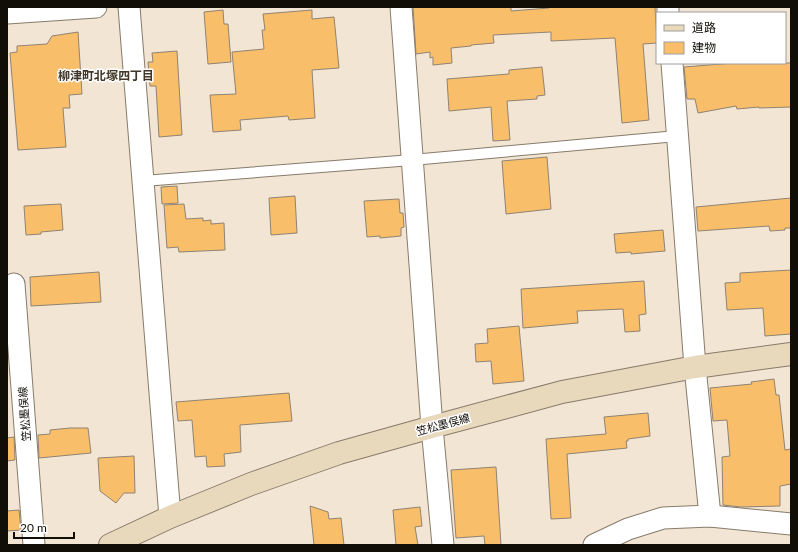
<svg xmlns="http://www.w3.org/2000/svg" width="798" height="552" viewBox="0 0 798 552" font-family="Lato,'Noto Sans JP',sans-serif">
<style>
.building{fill:#f9be69;stroke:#908372}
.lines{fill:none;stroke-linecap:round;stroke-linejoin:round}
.lane-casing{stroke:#877b6b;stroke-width:12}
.street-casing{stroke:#877b6b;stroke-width:23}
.secondary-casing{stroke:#877b6b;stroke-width:24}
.lane{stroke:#fff;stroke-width:10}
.street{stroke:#fff;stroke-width:21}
.secondary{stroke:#e8d8bc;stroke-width:22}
.labels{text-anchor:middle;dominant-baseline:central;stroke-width:3;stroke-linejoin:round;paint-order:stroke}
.street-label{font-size:11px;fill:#110d07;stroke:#fff}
.neighbourhood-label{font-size:12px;font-weight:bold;fill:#413628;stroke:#fff}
</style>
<rect width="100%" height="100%" fill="#f3e5d3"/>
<g class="building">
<path d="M 413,7 L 511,7 L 511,11 L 549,8 L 549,7 L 655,7 L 657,43 L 643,44 L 649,120 L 622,123 L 615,38 L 551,41 L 551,32 L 493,35 L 494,43 L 471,45 L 471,46 L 451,48 L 452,63 L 433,65 L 433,57 L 430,58 L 430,52 L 416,54 Z"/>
<path d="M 223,10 L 224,24 L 228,24 L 231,62 L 208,64 L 204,12 Z"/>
<path d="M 312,10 L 312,19 L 334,17 L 339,68 L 312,70 L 315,118 L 289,120 L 288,116 L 240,120 L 241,130 L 213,132 L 210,95 L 236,94 L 232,52 L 264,49 L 262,30 L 265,30 L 263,14 Z"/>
<path d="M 78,32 L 82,94 L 69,95 L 70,108 L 63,108 L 66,147 L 18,150 L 10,53 L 17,52 L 17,46 L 47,44 L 52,36 Z"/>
<path d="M 177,51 L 182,135 L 159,137 L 156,86 L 150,86 L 148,62 L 153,62 L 152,53 Z"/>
<path d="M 734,63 L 791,63 L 791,107 L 759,108 L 759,107 L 737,109 L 736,106 L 698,113 L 695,99 L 687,99 L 684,67 Z"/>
<path d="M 542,67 L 545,95 L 537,96 L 537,99 L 507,101 L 510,140 L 493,141 L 491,107 L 449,111 L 447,79 L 509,74 L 509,70 Z"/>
<path d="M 547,157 L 551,209 L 506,214 L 502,161 Z"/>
<path d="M 177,186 L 178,203 L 162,204 L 161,187 Z"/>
<path d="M 295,196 L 297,233 L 271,235 L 269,198 Z"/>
<path d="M 791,198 L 791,228 L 785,228 L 785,230 L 770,231 L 769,226 L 698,231 L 696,207 Z"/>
<path d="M 399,199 L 400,213 L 403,213 L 404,227 L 401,228 L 401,236 L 380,238 L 380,236 L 367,237 L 364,201 Z"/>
<path d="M 61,204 L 63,230 L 41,232 L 41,234 L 26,235 L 24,206 Z"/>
<path d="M 184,204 L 186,219 L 203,218 L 203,221 L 211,220 L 211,224 L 224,223 L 225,250 L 179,252 L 178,247 L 167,248 L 164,205 Z"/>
<path d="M 663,230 L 665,251 L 631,254 L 631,252 L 616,253 L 614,234 Z"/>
<path d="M 791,270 L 791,334 L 765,336 L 763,308 L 727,310 L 725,283 L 740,282 L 740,273 Z"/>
<path d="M 99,272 L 101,302 L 31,306 L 30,277 Z"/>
<path d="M 644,281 L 646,314 L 639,315 L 640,331 L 625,332 L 623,309 L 577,311 L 578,323 L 523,328 L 521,289 Z"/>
<path d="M 519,326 L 524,381 L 493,384 L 491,361 L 476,362 L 475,344 L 488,343 L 487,329 Z"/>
<path d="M 774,379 L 776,395 L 779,395 L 785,450 L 791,449 L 791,484 L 780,486 L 780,506 L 741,507 L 723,505 L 722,457 L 730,456 L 727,420 L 713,421 L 710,388 L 752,384 L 751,382 Z"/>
<path d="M 289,393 L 292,421 L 240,425 L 241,452 L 224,454 L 225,466 L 207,467 L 206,456 L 195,457 L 192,420 L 178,421 L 176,402 Z"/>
<path d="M 648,413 L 650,436 L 628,439 L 628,441 L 626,441 L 627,448 L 567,454 L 571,518 L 551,519 L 546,439 L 606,434 L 604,417 Z"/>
<path d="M 70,428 L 88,428 L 91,453 L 39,458 L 38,435 L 50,434 L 50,430 Z"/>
<path d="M 14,437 L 15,460 L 7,461 L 7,438 Z"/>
<path d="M 134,456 L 135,493 L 124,493 L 116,503 L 100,491 L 98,458 Z"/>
<path d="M 496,467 L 501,545 L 485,545 L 484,536 L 456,538 L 451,470 Z"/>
<path d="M 310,506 L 328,512 L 329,519 L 341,518 L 344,545 L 314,545 Z"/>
<path d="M 420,507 L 422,526 L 415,527 L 418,545 L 396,545 L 393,510 Z"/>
<path d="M 19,510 L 21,530 L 7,531 L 7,511 Z"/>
</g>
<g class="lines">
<g class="lane-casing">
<path id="lane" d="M 143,181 L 412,160 L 677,136"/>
</g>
<g class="street-casing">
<g id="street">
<path d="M 129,7 L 170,517"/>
<path d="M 401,7 L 432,427 L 443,545"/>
<path d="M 668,7 L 668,13"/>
<path d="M 7,13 L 96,7"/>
<path d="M 672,63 L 695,367 L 710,516"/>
<path d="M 14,284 L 34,545"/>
<path d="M 594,545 L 628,529 L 663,518 L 710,516 L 791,524"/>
</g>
</g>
<g class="secondary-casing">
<path id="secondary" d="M 110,545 L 170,517 L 251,484 L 339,453 L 432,427 L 562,392 L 695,367 L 791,354"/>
</g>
<use href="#lane" class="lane"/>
<use href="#street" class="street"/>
<use href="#secondary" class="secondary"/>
</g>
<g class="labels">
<g class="street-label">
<text transform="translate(24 414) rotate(-94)">笠松墨俣線</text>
<text transform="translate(443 424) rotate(-15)">笠松墨俣線</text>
</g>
<g class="neighbourhood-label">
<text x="106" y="75">柳津町北塚四丁目</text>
</g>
</g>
<rect width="798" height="552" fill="none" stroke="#110d07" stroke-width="16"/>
<rect x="656" y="12" width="130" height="52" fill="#ffffff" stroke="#a09e9c"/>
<rect x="664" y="25" width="20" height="6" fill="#e8d8bc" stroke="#a09e9c"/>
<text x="692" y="32" font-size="12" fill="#110d07">道路</text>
<rect x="664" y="42" width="20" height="12" fill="#f9be69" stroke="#a09e9c"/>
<text x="692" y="52" font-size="12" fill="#110d07">建物</text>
<path d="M14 532v6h60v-6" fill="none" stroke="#110d07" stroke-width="2"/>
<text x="20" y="532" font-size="12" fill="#110d07" stroke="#ffffff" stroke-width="3" paint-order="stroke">20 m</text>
</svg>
